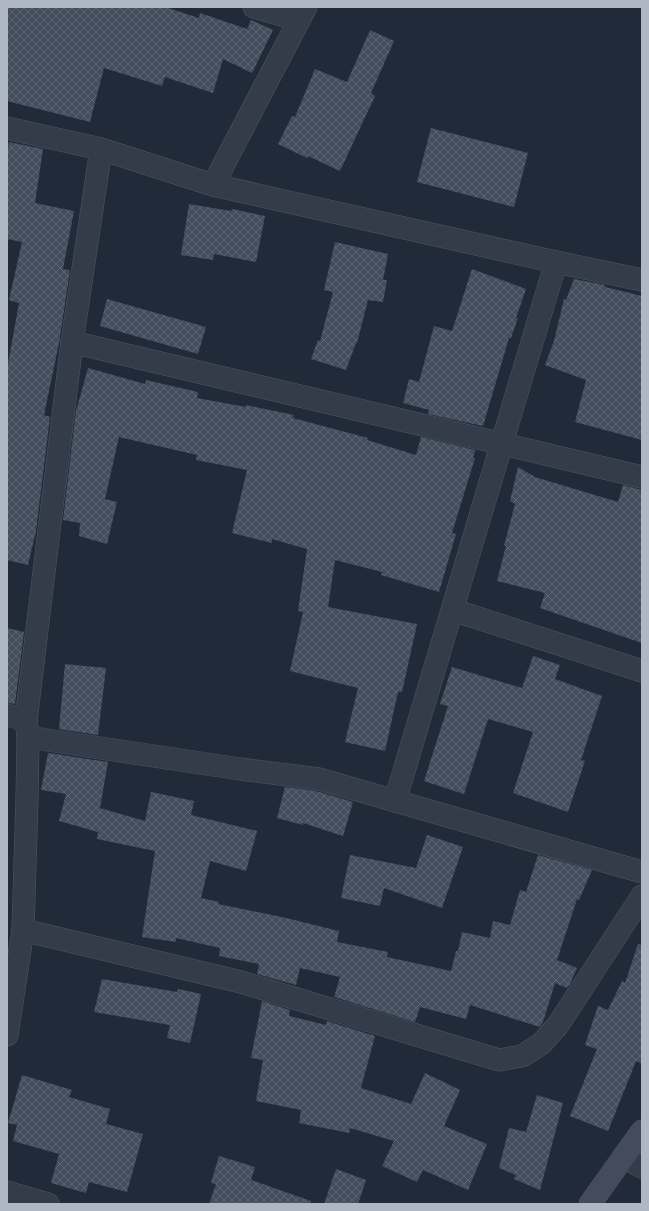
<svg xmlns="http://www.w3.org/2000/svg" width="649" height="1211" viewBox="0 0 649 1211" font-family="'Open Sans',sans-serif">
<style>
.building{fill:url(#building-cross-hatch)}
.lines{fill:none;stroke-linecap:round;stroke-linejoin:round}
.street-casing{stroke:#4f5763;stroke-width:23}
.secondary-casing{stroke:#4f5763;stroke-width:23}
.street{stroke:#353c49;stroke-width:22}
.secondary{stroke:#434b5c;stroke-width:22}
</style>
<defs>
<pattern id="building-cross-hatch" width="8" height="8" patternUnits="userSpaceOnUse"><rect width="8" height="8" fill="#424d5d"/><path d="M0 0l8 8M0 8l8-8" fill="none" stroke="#5b6473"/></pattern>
</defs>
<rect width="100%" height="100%" fill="#212a38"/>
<g class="building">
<path d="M 7,7 L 165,7 L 199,18 L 200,13 L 247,29 L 251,20 L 273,30 L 252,73 L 223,59 L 213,93 L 165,77 L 162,86 L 104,68 L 90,122 L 7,101 Z"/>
<path d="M 370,30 L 394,41 L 371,93 L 375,96 L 340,171 L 308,156 L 307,158 L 278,144 L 292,116 L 295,117 L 315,69 L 347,82 Z"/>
<path d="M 431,128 L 528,153 L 514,207 L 417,182 Z"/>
<path d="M 9,142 L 43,149 L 35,203 L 74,211 L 63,269 L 70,270 L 59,343 L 44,415 L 50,417 L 36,531 L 28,565 L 7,560 L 7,369 L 19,303 L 9,300 L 22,242 L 7,239 L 7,154 Z"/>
<path d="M 189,204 L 231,211 L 232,209 L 265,216 L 256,262 L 214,254 L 213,260 L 181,255 Z"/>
<path d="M 335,242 L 388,254 L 383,280 L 387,280 L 383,302 L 368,300 L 357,343 L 356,343 L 346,370 L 311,359 L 318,340 L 320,341 L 333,292 L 324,290 Z"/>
<path d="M 472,269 L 526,289 L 516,318 L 518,318 L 511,338 L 509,338 L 483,426 L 428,414 L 429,410 L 403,403 L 409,379 L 419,382 L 434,326 L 452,331 Z"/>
<path d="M 574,279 L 605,285 L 605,287 L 642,296 L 642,440 L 575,422 L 586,380 L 545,365 L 554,341 L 564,299 L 566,300 Z"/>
<path d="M 107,299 L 206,327 L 198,354 L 100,326 Z"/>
<path d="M 88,368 L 145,384 L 146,380 L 198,392 L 197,398 L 246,407 L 246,405 L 294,415 L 293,418 L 368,438 L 367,440 L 416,455 L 421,437 L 475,450 L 473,458 L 475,458 L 452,533 L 456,534 L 439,592 L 381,575 L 382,572 L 335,560 L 328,607 L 417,624 L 402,692 L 398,692 L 385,751 L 345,742 L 358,688 L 290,671 L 303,612 L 298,611 L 307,549 L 272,539 L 272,543 L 232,533 L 247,470 L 196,460 L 197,455 L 119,437 L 105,499 L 117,502 L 107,544 L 79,536 L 80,523 L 63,520 L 76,411 Z"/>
<path d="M 518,467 L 535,477 L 618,502 L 623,485 L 642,490 L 642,643 L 540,608 L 545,593 L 497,581 L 506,546 L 504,546 L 515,504 L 510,501 Z"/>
<path d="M 7,628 L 24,632 L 15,704 L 7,703 Z"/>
<path d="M 533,656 L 560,665 L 555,679 L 602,696 L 581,760 L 585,761 L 568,812 L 513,793 L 533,732 L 488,719 L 464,794 L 424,781 L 448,706 L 440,704 L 452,667 L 522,688 Z"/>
<path d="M 65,664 L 106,668 L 98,735 L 59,729 Z"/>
<path d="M 48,753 L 108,762 L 100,808 L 145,821 L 151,792 L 194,801 L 191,815 L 257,831 L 246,871 L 210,861 L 201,898 L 219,902 L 218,904 L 282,917 L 339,931 L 337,942 L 388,952 L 387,957 L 451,971 L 456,951 L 458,951 L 462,932 L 490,938 L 493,921 L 510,925 L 520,890 L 526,892 L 538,855 L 592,870 L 579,900 L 577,899 L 557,960 L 577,968 L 570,984 L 567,988 L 555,983 L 543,1022 L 540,1027 L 470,1005 L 466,1019 L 420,1007 L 415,1022 L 334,997 L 340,977 L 300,968 L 296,985 L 257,974 L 259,964 L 219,956 L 220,948 L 176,938 L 176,942 L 142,937 L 155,851 L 97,839 L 98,832 L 59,821 L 66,794 L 41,790 Z"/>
<path d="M 285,787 L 316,791 L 353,802 L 343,836 L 303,823 L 303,825 L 277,818 Z"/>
<path d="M 427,835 L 463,847 L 442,908 L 384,888 L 380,906 L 341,898 L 350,855 L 416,868 Z"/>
<path d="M 638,944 L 642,945 L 642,1064 L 636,1061 L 608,1131 L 570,1116 L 597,1049 L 585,1045 L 598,1006 L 608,1010 L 622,981 L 625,983 Z"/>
<path d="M 102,979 L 177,992 L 178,989 L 201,994 L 190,1043 L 167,1038 L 170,1025 L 94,1012 Z"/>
<path d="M 262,1001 L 290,1010 L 289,1016 L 326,1025 L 327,1021 L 375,1036 L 361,1088 L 411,1104 L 425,1073 L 460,1090 L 444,1126 L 487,1144 L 468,1190 L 423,1170 L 417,1182 L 382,1166 L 394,1141 L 350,1128 L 349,1133 L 299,1123 L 301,1110 L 256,1101 L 263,1060 L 251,1058 Z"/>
<path d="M 22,1075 L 72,1090 L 69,1097 L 110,1109 L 106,1124 L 143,1134 L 127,1192 L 89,1182 L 86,1193 L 51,1183 L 59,1154 L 13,1141 L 17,1125 L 8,1123 Z"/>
<path d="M 537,1095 L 563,1103 L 540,1190 L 514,1179 L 516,1175 L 499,1168 L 509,1128 L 526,1132 Z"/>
<path d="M 219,1156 L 255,1167 L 251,1180 L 311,1201 L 310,1204 L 209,1204 L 216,1184 L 211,1183 Z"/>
<path d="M 336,1169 L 366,1180 L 358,1204 L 324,1204 Z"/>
</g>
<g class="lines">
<g class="street-casing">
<g id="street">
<path d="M 254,7 L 299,20"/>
<path d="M 7,128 L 101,149 L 213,185 L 306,7"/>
<path d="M 213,185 L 556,262 L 642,280"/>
<path d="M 72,342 L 642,477"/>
<path d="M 453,610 L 642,671"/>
<path d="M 7,715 L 26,720"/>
<path d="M 28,737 L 240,769 L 319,779 L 642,872"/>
<path d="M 395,801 L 556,262"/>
<path d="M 23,930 L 241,982 L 499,1060 L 522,1056 L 541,1044 L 558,1025 L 642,896"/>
<path d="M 7,1035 L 23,930 L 27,798 L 28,737 L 26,720 L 72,342 L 101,149"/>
<path d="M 623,1157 L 642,1167"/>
<path d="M 7,1192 L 48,1204"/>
</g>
</g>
<g class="secondary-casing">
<path id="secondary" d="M 590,1204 L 642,1131"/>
</g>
<use href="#street" class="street"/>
<use href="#secondary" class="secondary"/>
</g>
<rect width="649" height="1211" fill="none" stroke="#afb7c5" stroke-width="16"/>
</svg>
